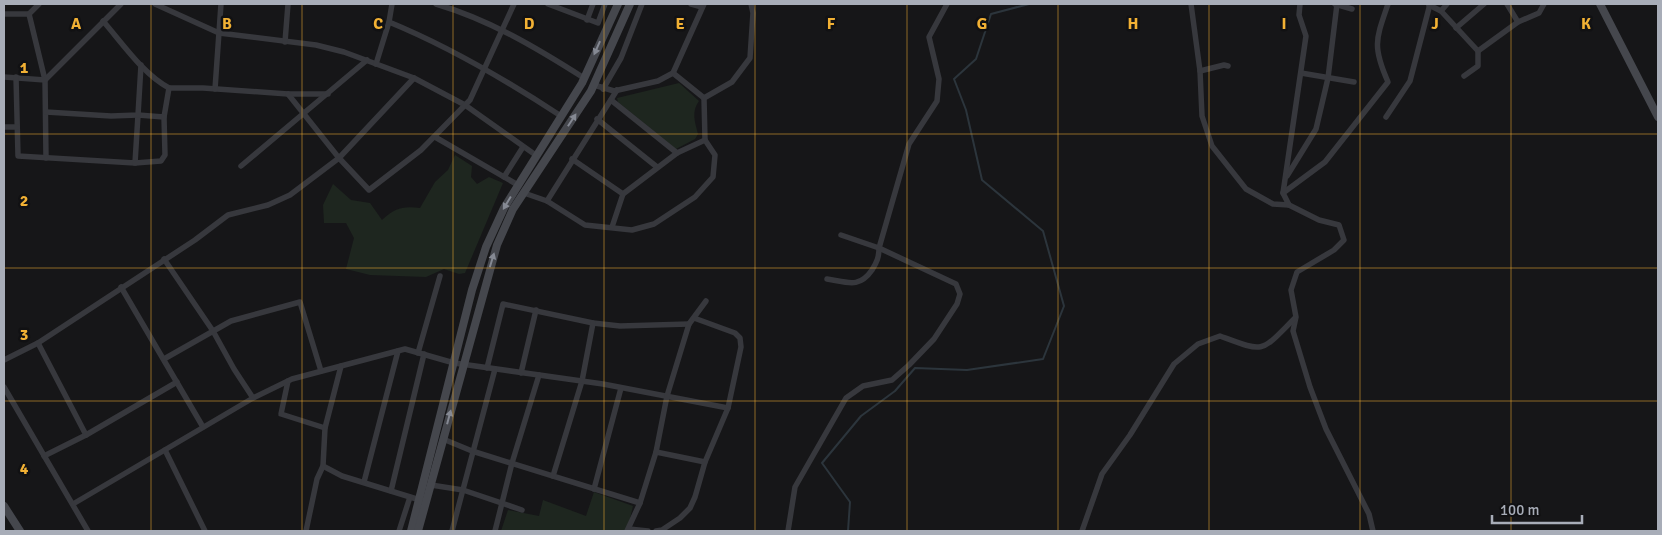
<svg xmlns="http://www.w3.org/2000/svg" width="1662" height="535" viewBox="0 0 1662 535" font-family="Signika,sans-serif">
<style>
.green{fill:#1e261f}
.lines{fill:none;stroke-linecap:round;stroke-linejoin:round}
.stream{stroke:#2c353c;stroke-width:2}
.street{stroke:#37383d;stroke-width:5.5}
.secondary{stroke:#45474d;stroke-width:8}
.oneway{fill:#858993}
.grid{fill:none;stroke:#f2b134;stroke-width:1;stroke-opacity:0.55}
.grid-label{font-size:16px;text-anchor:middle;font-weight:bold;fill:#f2b134;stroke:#111113;stroke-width:5;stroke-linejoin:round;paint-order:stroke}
</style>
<rect width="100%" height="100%" fill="#161618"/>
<g class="green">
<path d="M 679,83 L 699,101 C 691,112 695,122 698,134 L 695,139 L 676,149 L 618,102 L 617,98 Z"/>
<path d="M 455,155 L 472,166 L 471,177 L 477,184 L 489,177 L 503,183 L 465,273 L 459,274 L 444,269 L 426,277 L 370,275 L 346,269 L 354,238 L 346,223 L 324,223 L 323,205 L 333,184 L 351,200 L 370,203 L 382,220 C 395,208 403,206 420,208 L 435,182 L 448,170 Z"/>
<path d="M 594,492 L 633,506 L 627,531 L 501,531 L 508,510 L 539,516 L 543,500 L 586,516 Z"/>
</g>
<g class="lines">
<path class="stream" d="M 848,531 L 850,502 L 822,463 L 861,416 L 895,391 L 915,368 L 967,370 L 1043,359 L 1064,306 L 1043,231 L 982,180 L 966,110 L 954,79 L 976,59 L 991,14 L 1029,4"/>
<g class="street">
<path d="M 155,4 L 219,33 L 316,45 L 344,52 L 414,78 L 465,105 L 537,156"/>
<path d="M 436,4 C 490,20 537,48 584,78"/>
<path d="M 548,4 L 598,23 L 605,4"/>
<path d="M 691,4 L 702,7"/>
<path d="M 1191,4 L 1200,71 L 1202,116 L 1212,146 L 1246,189 L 1273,204 L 1289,205 L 1319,220 L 1339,225 L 1344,240 L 1334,250 L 1297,272 L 1291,290 L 1296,317 L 1293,331 L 1310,387 L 1326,429 L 1369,514 L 1373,531"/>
<path d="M 1335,4 L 1352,9"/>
<path d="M 1507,4 L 1518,22"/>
<path d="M 1429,5 L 1441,11 L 1478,51 L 1518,22 L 1539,13 L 1544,4"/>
<path d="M 1441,11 L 1447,4"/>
<path d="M 4,14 L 29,14 L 39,4"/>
<path d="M 29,14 L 45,80 L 46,158"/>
<path d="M 587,20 L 593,4"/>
<path d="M 103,21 C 123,44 143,74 169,88"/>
<path d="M 389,22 C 450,47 506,80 561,116"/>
<path d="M 1456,28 L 1484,4"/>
<path d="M 285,42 L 288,4"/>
<path d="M 376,64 L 389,22 L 392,4"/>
<path d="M 1200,71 L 1224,65 L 1228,66"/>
<path d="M 673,73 L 704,98"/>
<path d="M 1301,73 L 1354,82"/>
<path d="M 1464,76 L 1478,66 L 1478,51"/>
<path d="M 4,77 L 45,80 L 121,4"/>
<path d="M 16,77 L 18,156 L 135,163 L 138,115 L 164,117 L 169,88 L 203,88 L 288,94 L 328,94"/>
<path d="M 594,85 L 614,91 L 658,81 L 673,73 L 704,4"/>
<path d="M 215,89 L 221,4"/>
<path d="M 603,89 L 621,58 L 642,4"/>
<path d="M 288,94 L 339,158 L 369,190 L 421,150 L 470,100 L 514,4"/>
<path d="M 611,100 L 677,153"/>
<path d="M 46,112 L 111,116 L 138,115 L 141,65"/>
<path d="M 1386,117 L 1410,81 L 1430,4"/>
<path d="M 597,119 L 657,167"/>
<path d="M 4,127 L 17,127"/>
<path d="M 435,137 L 518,185"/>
<path d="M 572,159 L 623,194"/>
<path d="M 135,163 L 161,161 L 165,155 L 164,117"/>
<path d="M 241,166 L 367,60"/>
<path d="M 1287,176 L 1316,129 L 1328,78 L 1337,4"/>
<path d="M 504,177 L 523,147"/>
<path d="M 524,193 L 547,201 L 585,225 L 632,230 L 654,224 L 695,197 L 713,177 L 715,155 L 705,140 L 704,98 L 732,82 L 750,58 L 753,13 L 751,4"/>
<path d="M 1283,193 L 1325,162 L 1388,82 C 1372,46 1376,39 1388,4"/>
<path d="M 547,201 L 617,90"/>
<path d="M 1289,205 L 1283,193 L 1306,36 L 1299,15 L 1300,4"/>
<path d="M 612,227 L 623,194 L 677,153 L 705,140"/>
<path d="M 164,259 L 213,331 L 234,369 L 253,398"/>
<path d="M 827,279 C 847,282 859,289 872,270 C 877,262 879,257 879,248 L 909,144 L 937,101 L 939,79 L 929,37 L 947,4"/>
<path d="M 121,287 L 203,427"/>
<path d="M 38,343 L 86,435 L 44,456"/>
<path d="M 418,353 L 440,276"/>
<path d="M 164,359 L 231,321 L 300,302 L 321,371"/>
<path d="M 4,360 L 38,343 L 195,240 L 228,215 L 268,205 L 290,195 L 339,158 L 414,78"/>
<path d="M 487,368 L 503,304 L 593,323 L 620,326 L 689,324"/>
<path d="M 521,373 L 536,310"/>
<path d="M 288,381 L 281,414 L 325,428"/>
<path d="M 4,387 L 88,531"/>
<path d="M 86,435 L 177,382"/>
<path d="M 443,439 L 472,451 L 640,503"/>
<path d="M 165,450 L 205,531"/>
<path d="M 656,452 L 705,462"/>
<path d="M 323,466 L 342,476 L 420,500"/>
<path d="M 553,476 L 582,381 L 593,323"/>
<path d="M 364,482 L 398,351"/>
<path d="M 431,485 L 463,490 L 522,510"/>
<path d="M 594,489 L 621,388"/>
<path d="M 391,491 L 424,354"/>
<path d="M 73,504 L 253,398 L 292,379 L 405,349 L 454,363 L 603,384 L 728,408"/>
<path d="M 629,529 L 648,531"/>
<path d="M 306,531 L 317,479 L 323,466 L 325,428 L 341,366"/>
<path d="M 399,531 L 410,497"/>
<path d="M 452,531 L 495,369"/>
<path d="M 495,531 L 512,463 L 539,375"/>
<path d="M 627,531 L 640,503 L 656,452 L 667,396 L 689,324 L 706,301"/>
<path d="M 656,531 L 662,530 L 680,518 L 690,508 L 695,497 L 705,462 L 728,408 L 741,347 L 740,338 L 735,333 L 694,318"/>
<path d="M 788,531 L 795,487 L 846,398 L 863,386 L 892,380 L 909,365 L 934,339 L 957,304 L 960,294 L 956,284 L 879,248 L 841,235"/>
<path d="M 1082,531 L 1102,474 L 1130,435 L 1174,364 L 1198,344 L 1220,336 C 1266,353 1260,353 1295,318"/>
</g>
<g class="secondary">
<path d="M 1600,4 L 1658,117"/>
<path d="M 4,506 L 20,531"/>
<path d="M 411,531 L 472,290 L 486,247 L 504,208 L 582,83 L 618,4"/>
<path d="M 418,531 L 497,245 L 513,209 L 591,91 L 630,4"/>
</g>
</g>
<defs><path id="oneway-solid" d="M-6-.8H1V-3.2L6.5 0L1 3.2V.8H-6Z" transform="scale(1.25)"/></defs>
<g class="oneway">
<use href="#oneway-solid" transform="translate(597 48) rotate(114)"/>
<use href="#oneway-solid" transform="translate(572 120) rotate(-57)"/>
<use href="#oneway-solid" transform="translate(507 203) rotate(121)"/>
<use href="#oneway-solid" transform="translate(492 260) rotate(-73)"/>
<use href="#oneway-solid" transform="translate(449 417) rotate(-75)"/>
</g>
<path class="grid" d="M 151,4 L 151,531M 302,4 L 302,531M 453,4 L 453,531M 604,4 L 604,531M 755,4 L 755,531M 907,4 L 907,531M 1058,4 L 1058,531M 1209,4 L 1209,531M 1360,4 L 1360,531M 1511,4 L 1511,531M 4,134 L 1658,134M 4,268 L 1658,268M 4,401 L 1658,401"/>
<g class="grid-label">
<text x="76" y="29">A</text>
<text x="227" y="29">B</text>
<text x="378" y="29">C</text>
<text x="529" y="29">D</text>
<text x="680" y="29">E</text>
<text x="831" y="29">F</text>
<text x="982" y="29">G</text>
<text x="1133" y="29">H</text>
<text x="1284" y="29">I</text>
<text x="1435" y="29">J</text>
<text x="1586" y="29">K</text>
<text x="24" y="73">1</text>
<text x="24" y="206">2</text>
<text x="24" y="340">3</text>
<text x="24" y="474">4</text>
</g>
<rect width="1662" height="535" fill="none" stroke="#a8adb8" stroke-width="10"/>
<path d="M1492 515v8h90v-8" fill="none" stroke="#a8adb8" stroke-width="2.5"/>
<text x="1500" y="515" font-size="15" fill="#a8adb8" stroke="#111113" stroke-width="4" paint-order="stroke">100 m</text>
</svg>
